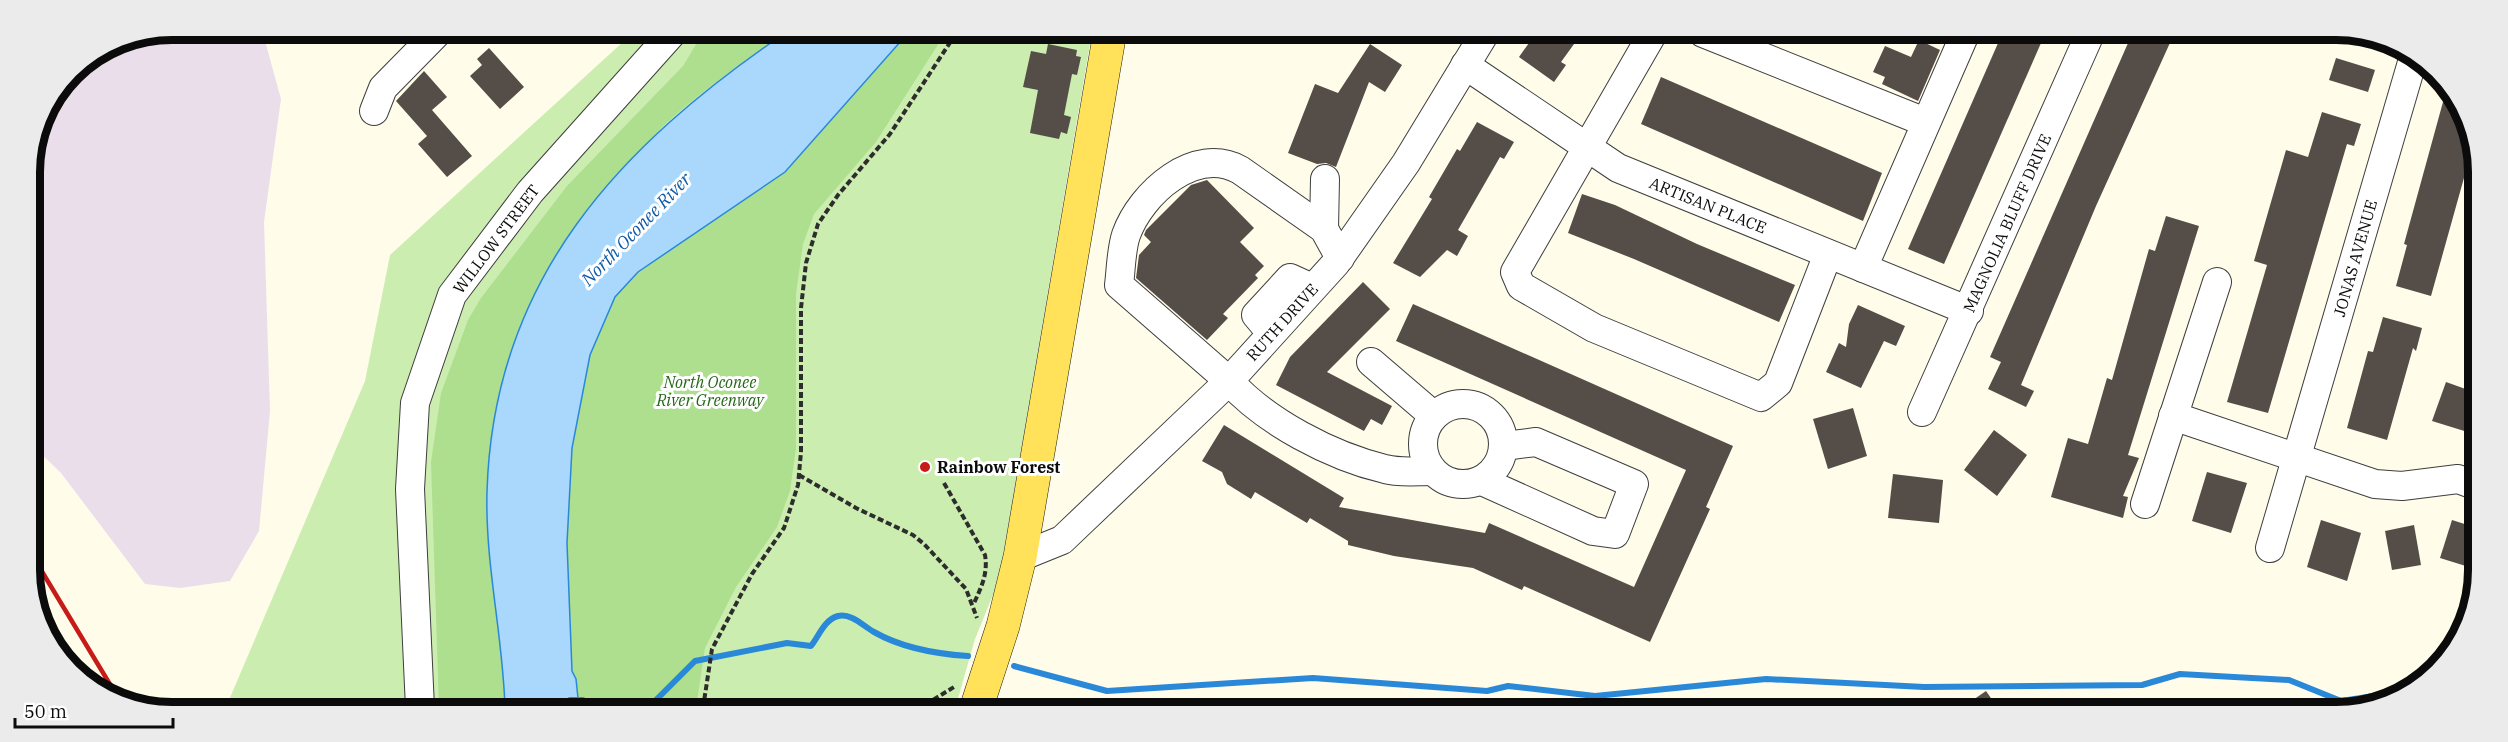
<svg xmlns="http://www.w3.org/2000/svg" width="2508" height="742" viewBox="0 0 2508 742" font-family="'IBM Plex Serif',serif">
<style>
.industrial{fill:#ebdeeb}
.green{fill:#ccedb0}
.forest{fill:#addf8e}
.water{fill:#a9d8fc;stroke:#2a88d9;stroke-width:1.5}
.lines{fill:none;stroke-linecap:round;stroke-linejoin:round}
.stream{stroke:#2a88d9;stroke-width:6}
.building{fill:#554d47}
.minor-casing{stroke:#3e3e3e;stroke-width:30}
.major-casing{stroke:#1c1c1c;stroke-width:34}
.path{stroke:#2d2d2d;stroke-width:4;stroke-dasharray:6 3;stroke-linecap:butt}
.minor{stroke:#fff;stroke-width:28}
.major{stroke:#ffe15a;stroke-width:33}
.rail{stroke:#c71b18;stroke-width:4.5}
.poi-dot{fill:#c71b18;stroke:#fff;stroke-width:2}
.labels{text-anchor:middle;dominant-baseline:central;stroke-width:6;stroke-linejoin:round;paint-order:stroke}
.street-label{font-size:16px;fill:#0b0b0b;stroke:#fff}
.park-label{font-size:16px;font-style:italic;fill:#236817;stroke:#fff}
.poi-label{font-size:16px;font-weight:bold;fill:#0b0b0b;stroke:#fff;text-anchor:start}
.water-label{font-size:18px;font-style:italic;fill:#0b59a7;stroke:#fff}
.rim{fill:none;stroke:#0b0b0b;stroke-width:8}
</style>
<rect width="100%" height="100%" fill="#fffcea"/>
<path class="industrial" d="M 173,30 L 262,30 L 281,99 L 264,222 L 270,411 L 259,531 L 230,581 L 180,588 L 145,584 L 61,473 L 32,445 L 30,164 L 45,110 L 72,72 L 118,41 Z"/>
<path class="green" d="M 635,31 L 1092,32 L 999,580 L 975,639 L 955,709 L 226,707 L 365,381 L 390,255 Z"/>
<g class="forest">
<path d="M 704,31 L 788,31 C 751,57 713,82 679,112 C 661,127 646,144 631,160 C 539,257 491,356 487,492 C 485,565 503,635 505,708 L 439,708 L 431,462 L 441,393 L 468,320 L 481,298 L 567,186 L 683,66 Z"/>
<path d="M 909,32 L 946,32 L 876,142 L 814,214 L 803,244 L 796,294 L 796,448 L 790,491 L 777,527 L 736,587 L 705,648 L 696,708 L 579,708 L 576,679 L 572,671 L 567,543 L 572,448 L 590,355 L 615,297 L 638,272 L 785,172 Z"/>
</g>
<path class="water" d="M 788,31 L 909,32 L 785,172 L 638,272 L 615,297 L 590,355 L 572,448 L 567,543 L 572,671 L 576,679 L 579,708 L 505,708 C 503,635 485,565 487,492 C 493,278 620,145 788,31 Z"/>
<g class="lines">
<g class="stream">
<path d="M 1014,666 L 1107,691 L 1313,678 L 1487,691 L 1508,686 L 1595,696 L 1766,679 L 1924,687 L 2142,685 L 2180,674 L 2289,680 L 2341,701 L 2394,693"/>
<path d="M 570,700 L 583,700 L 593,708"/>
<path d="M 648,708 L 695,661 L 787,643 L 811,646 C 819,636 824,620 838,616 C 852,613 863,626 874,632 C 902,648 937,654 968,656"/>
</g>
</g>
<g class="building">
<path d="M 1536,33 L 1582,33 L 1561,62 L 1566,65 L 1554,82 L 1519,57 Z"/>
<path d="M 2002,34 L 2045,34 L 1944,264 L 1908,249 Z"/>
<path d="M 2132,34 L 2174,34 L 2096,206 L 2021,385 L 2034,391 L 2026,407 L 1988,389 L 2001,362 L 1990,357 Z"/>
<path d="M 1919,40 L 1940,50 L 1918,101 L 1882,84 L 1885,77 L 1873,72 L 1885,46 L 1911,57 Z"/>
<path d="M 1048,44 L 1077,50 L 1076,56 L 1081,57 L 1077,75 L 1072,74 L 1064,115 L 1071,117 L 1067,134 L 1061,132 L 1059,139 L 1030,133 L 1038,90 L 1023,87 L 1031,51 L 1046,54 Z"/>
<path d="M 1370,44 L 1402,65 L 1385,92 L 1369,82 L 1336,167 L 1326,163 L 1317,164 L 1288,153 L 1315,84 L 1338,93 Z"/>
<path d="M 489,48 L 524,87 L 500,109 L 470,76 L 482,65 L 477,59 Z"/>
<path d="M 2336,58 L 2375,70 L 2368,92 L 2329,80 Z"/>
<path d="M 424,71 L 447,97 L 432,110 L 472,156 L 447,177 L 418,144 L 427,136 L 396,101 Z"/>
<path d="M 1661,77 L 1882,173 L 1863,221 L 1641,124 Z"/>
<path d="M 2446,91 L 2474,142 L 2431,296 L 2396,286 L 2407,245 L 2404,244 Z"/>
<path d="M 2322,112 L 2361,124 L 2354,146 L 2347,144 L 2268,413 L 2227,402 L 2267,265 L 2254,261 L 2286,150 L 2308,157 Z"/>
<path d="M 1477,122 L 1514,142 L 1504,159 L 1500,157 L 1458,230 L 1468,236 L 1457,256 L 1447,250 L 1420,277 L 1393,263 L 1432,199 L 1429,197 L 1457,149 L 1460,151 Z"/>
<path d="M 1207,180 L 1254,228 L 1240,242 L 1264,266 L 1255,275 L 1258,278 L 1223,314 L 1228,318 L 1207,340 L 1136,278 L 1139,255 L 1151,242 L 1144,235 L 1146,230 L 1191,185 Z"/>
<path d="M 1582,194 L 1615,205 L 1697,244 L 1795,285 L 1779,322 L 1634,259 L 1568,233 Z"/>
<path d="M 2166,216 L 2199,226 L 2128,455 L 2139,458 L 2123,496 L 2128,497 L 2123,518 L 2051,497 L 2068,438 L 2088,444 L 2107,378 L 2112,380 L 2149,249 L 2155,251 Z"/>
<path d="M 1363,282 L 1390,309 L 1327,372 L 1392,406 L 1382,425 L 1371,419 L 1364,431 L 1276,385 L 1290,357 Z"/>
<path d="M 1413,304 L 1733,446 L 1706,507 L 1710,509 L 1650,642 L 1524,586 L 1522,590 L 1473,568 L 1394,556 L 1348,545 L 1348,541 L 1310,518 L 1307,523 L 1255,492 L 1251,499 L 1227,484 L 1222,472 L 1202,461 L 1224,425 L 1344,498 L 1339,507 L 1485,533 L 1489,523 L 1634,587 L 1686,470 L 1396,341 Z"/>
<path d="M 1858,305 L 1905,326 L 1896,346 L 1884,341 L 1861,388 L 1826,372 L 1839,343 L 1846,347 L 1849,324 Z"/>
<path d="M 2383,317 L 2422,328 L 2416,351 L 2413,348 L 2387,440 L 2347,428 L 2368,351 L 2373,352 Z"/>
<path d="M 2446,382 L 2474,392 L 2474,434 L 2432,421 Z"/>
<path d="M 1853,408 L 1867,456 L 1828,469 L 1813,419 Z"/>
<path d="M 1994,430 L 2027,455 L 1997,496 L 1964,470 Z"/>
<path d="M 2207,472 L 2247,483 L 2231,533 L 2192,521 Z"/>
<path d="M 1893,474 L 1943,480 L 1939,523 L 1888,518 Z"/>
<path d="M 2321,520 L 2361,533 L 2347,581 L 2307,567 Z"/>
<path d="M 2452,520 L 2474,527 L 2473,552 L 2469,567 L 2440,558 Z"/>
<path d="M 2414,525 L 2421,565 L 2392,570 L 2385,531 Z"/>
<path d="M 1986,691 L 2000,711 L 1957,711 Z"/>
</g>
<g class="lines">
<g class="minor-casing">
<g id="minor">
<path d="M 1653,33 L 1515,272 L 1521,286 L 1594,328 L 1761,397 L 1778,383 L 1828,254"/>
<path d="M 1703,33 L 1925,122"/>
<path d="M 1465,65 L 1618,168 L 1969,311"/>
<path d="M 374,111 L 383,88 L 439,31"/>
<path d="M 1324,229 L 1325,179"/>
<path d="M 1340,258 L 1324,229 L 1240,170 C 1195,145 1141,193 1126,235 C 1121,250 1121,270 1119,285 L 1229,381 C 1266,422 1331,456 1385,469 C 1399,473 1416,471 1431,471"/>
<path d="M 1863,268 L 1965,34"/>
<path d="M 1271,333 L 1256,315 L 1290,278 L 1312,288"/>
<path d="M 1371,362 L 1434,416"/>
<circle cx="1463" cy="444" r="40"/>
<path d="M 1922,412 L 2090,34"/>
<path d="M 2173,416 L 2375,484 L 2402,486 L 2458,479 L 2474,485"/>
<path d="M 1482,481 L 1593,531 L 1615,534 L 1634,484 L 1536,442 L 1504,446"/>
<path d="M 2145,504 L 2217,282"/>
<path d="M 2270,548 L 2413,59"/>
<path d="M 1020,557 L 1062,540 L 1229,381 L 1336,263 L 1406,163 L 1485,33"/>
<path d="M 420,708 L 410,489 L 415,403 L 452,295 L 530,192 L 674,31"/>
</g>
</g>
<g class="major-casing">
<path id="major" d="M 976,709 L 1003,626 L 1020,557 L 1110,32"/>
</g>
<g class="path">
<path d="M 799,475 L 856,508 L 913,535 L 924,544 L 966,589 L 977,618"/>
<path d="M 944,483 L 985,555 C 988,573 982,586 974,603"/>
<path d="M 703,708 L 712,649 L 752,574 L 784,528 L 798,485 L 801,452 L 801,308 L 806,263 L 818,224 L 838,195 L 890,134 L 957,32"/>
<path d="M 918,709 L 954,687"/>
</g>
<use href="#minor" class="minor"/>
<use href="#major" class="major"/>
<path class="rail" d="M 32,555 L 117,696"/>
</g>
<circle class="poi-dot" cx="925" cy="467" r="6"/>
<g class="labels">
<g class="street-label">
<text transform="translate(1708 205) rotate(22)">ARTISAN PLACE</text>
<text transform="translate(2007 223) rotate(-66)">MAGNOLIA BLUFF DRIVE</text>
<text transform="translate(496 239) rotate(-53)">WILLOW STREET</text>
<text transform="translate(2355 258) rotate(-74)">JONAS AVENUE</text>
<text transform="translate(1282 322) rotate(-48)">RUTH DRIVE</text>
</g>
<g class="park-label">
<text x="710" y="382">North Oconee<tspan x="710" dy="18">River Greenway</tspan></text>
</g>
<g class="poi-label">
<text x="937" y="467">Rainbow Forest</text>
</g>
<g class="water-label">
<text transform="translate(636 229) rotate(-46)">North Oconee River</text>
</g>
</g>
<path d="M0 0H2508V742H0ZM172 40H2336A132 132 0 0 1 2468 172V570A132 132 0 0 1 2336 702H172A132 132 0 0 1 40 570V172A132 132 0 0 1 172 40Z" fill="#ebebeb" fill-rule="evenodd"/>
<path class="rim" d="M172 40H2336A132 132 0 0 1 2468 172V570A132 132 0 0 1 2336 702H172A132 132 0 0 1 40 570V172A132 132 0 0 1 172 40Z"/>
<path d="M15 718v9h158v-9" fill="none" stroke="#0b0b0b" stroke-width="3"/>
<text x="24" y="718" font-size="18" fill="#0b0b0b" stroke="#ffffff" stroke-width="4.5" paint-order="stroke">50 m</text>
</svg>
